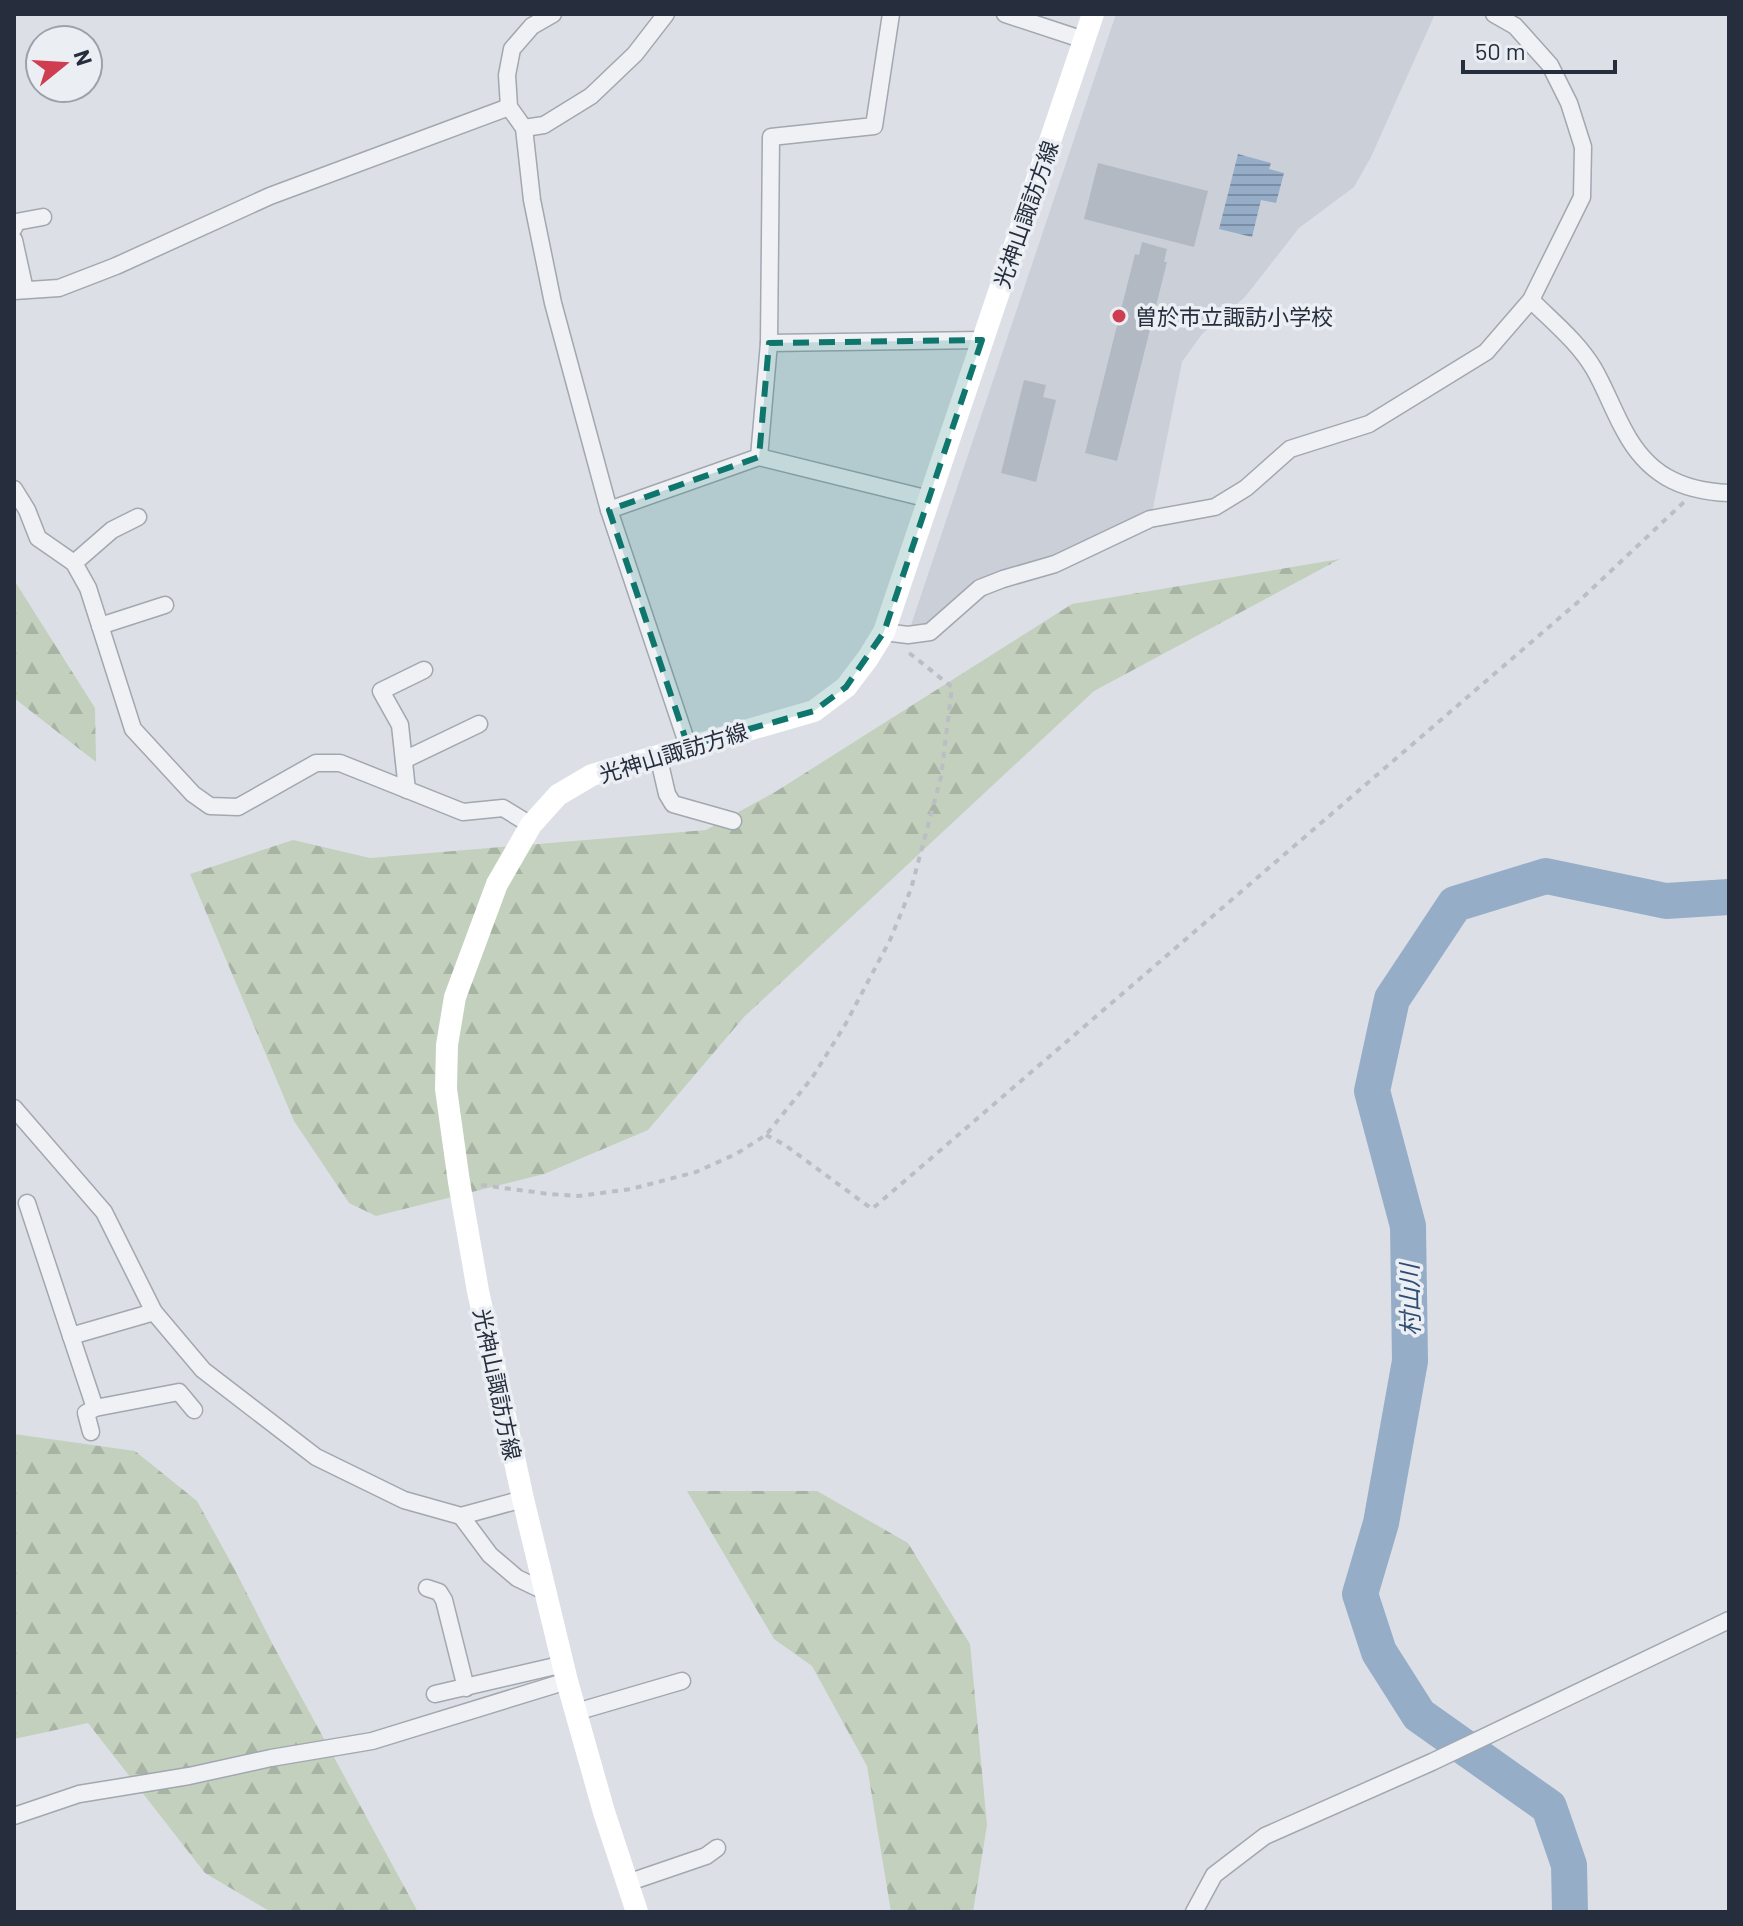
<svg xmlns="http://www.w3.org/2000/svg" width="1743" height="1926" viewBox="0 0 1743 1926" font-family="Barlow,'Noto Sans JP',sans-serif">
<style>
.built{fill:#cacfd8}
.forest{fill:url(#forest-firs)}
.water{fill:url(#water-rules)}
.lines{fill:none;stroke-linecap:round;stroke-linejoin:round}
.river{stroke:#96adc8;stroke-width:36}
.building{fill:#b3b9c3}
.street-casing{stroke:#a2a7b0;stroke-width:19}
.path{stroke:#bbbec5;stroke-width:4;stroke-dasharray:6 6;stroke-linecap:butt}
.street{stroke:#eff1f5;stroke-width:16}
.secondary{stroke:#fff;stroke-width:22}
.marked{fill:#0f766e;fill-opacity:0.2;stroke:#0f766e;stroke-width:6;stroke-dasharray:16 10;stroke-linejoin:round}
.poi-dot{fill:#cf3d51;stroke:#ebeff4;stroke-width:3}
.labels{text-anchor:middle;dominant-baseline:central;stroke-width:7;stroke-linejoin:round;paint-order:stroke}
.street-label{font-size:22px;fill:#262e3d;stroke:#ebeff4}
.poi-label{font-size:22px;fill:#262e3d;stroke:#ebeff4;text-anchor:start}
.water-label{font-size:24px;font-style:italic;fill:#2f4c71;stroke:#ebeff4}
</style>
<defs>
<pattern id="forest-firs" width="22" height="20" patternUnits="userSpaceOnUse" patternTransform="scale(2)"><rect width="22" height="20" fill="#c2d0bd"/><path d="M5 1l3.5 6h-7zM16 11l3.5 6h-7z" fill="#a7b3a3"/></pattern>
<pattern id="water-rules" width="6" height="5" patternUnits="userSpaceOnUse" patternTransform="scale(2)"><rect width="6" height="5" fill="#96adc8"/><path d="M0 2.5h6" fill="none" stroke="#7a8da4"/></pattern>
</defs>
<rect width="100%" height="100%" fill="#dce0e6"/>
<path class="built" d="M 1116,14 L 1435,14 L 1371,157 L 1354,187 L 1299,228 L 1245,297 L 1202,334 L 1182,362 L 1152,513 L 1067,555 L 1006,569 L 975,584 L 935,620 L 917,628 L 911,625 Z"/>
<g class="forest">
<path d="M 1340,559 L 1094,691 L 744,1017 L 648,1130 L 544,1174 L 376,1216 L 349,1203 L 294,1121 L 190,874 L 293,840 L 370,858 L 706,830 L 775,792 L 1072,604 Z"/>
<path d="M 14,580 L 95,708 L 96,762 L 14,698 Z"/>
<path d="M 14,1434 L 135,1451 L 197,1501 L 235,1570 L 273,1645 L 418,1912 L 271,1912 L 205,1873 L 88,1723 L 14,1739 Z"/>
<path d="M 687,1491 L 817,1491 L 908,1543 L 970,1644 L 987,1825 L 973,1912 L 891,1912 L 867,1766 L 812,1666 L 774,1639 Z"/>
</g>
<path class="water" d="M 1238,154 L 1271,163 L 1269,169 L 1284,173 L 1276,203 L 1261,200 L 1252,237 L 1219,229 Z"/>
<g class="lines">
<path class="river" d="M 1570,1912 L 1569,1865 L 1549,1807 L 1419,1715 L 1379,1652 L 1360,1594 L 1381,1523 L 1410,1361 L 1408,1226 L 1372,1091 L 1392,999 L 1455,904 L 1546,876 L 1666,901 L 1729,897"/>
</g>
<g class="building">
<path d="M 1098,163 L 1208,191 L 1194,247 L 1084,219 Z"/>
<path d="M 1142,242 L 1167,249 L 1164,262 L 1167,262 L 1117,461 L 1085,453 L 1135,254 L 1139,255 Z"/>
<path d="M 1024,380 L 1046,385 L 1043,397 L 1056,400 L 1036,482 L 1001,473 Z"/>
</g>
<g class="lines">
<g class="street-casing">
<g id="street">
<path d="M 553,14 L 532,26 L 512,49 L 507,75 L 509,107 L 524,128 L 532,200 L 553,303 L 609,510 L 688,746"/>
<path d="M 1005,14 L 1084,40"/>
<path d="M 524,128 L 544,125 L 591,96 L 635,54 L 666,14"/>
<path d="M 14,228 L 16,222 L 43,217"/>
<path d="M 14,240 L 25,290"/>
<path d="M 14,291 L 59,288 L 116,266 L 270,196 L 509,107"/>
<path d="M 1531,300 C 1553,322 1578,342 1594,369 C 1605,388 1613,410 1624,430 C 1647,474 1680,491 1729,493"/>
<path d="M 769,343 L 771,137 L 874,126 L 891,14"/>
<path d="M 759,457 L 929,499"/>
<path d="M 14,489 L 27,510 L 38,538 L 74,563 L 88,588 L 133,729 L 193,794 L 210,806 L 238,807 L 316,763 L 340,763 L 463,812 L 503,808 L 531,825"/>
<path d="M 609,510 L 759,457 L 769,343 L 982,340"/>
<path d="M 74,563 L 112,530 L 138,517"/>
<path d="M 100,626 L 165,605"/>
<path d="M 884,632 L 908,635 L 930,632 L 980,588 L 1003,579 L 1055,564 L 1150,519 L 1215,507 L 1246,488 L 1290,449 L 1369,424 L 1486,352 L 1531,300 L 1582,197 L 1583,147 L 1569,103 L 1550,65 L 1515,26 L 1494,14"/>
<path d="M 658,755 L 667,794 L 673,804 L 733,821"/>
<path d="M 404,760 L 479,724"/>
<path d="M 407,790 L 400,725 L 381,691 L 424,670"/>
<path d="M 14,1108 L 104,1212 L 154,1312 L 203,1370 L 316,1457 L 404,1500 L 461,1516 L 523,1499"/>
<path d="M 27,1203 L 71,1336 L 154,1312"/>
<path d="M 71,1336 L 95,1408 L 86,1413 L 91,1432"/>
<path d="M 95,1408 L 179,1392 L 194,1410"/>
<path d="M 461,1516 L 490,1555 L 517,1578 L 546,1592"/>
<path d="M 427,1588 L 439,1592 L 444,1600 L 466,1688"/>
<path d="M 435,1694 L 564,1664"/>
<path d="M 576,1712 L 682,1681"/>
<path d="M 14,1816 L 79,1794 L 189,1776 L 271,1758 L 372,1741 L 567,1681"/>
<path d="M 627,1883 L 706,1856 L 717,1848"/>
<path d="M 1194,1912 L 1214,1875 L 1265,1836 L 1432,1762 L 1729,1620"/>
</g>
</g>
<g class="path">
<path d="M 766,1135 L 785,1145 L 872,1209 L 1578,602 L 1684,502"/>
<path d="M 481,1185 L 549,1194 L 579,1196 L 631,1189 L 696,1172 L 736,1154 L 766,1135 L 812,1078 L 845,1025 L 890,940 L 911,889 L 941,777 L 952,687 L 908,652"/>
</g>
<use href="#street" class="street"/>
<path class="secondary" d="M 637,1912 L 604,1812 L 567,1681 L 523,1499 L 478,1291 L 459,1182 L 446,1089 L 447,1045 L 455,997 L 497,884 L 531,825 L 558,795 L 592,775 L 814,711 L 846,687 L 868,658 L 884,632 L 1093,14"/>
</g>
<path class="marked" d="M 982,340 L 884,632 L 846,687 L 814,711 L 688,746 L 609,510 L 759,457 L 769,343 Z"/>
<circle class="poi-dot" cx="1119" cy="316" r="8"/>
<g class="labels">
<g class="street-label">
<text transform="translate(1025 214) rotate(-71)">光神山諏訪方線</text>
<text transform="translate(673 752) rotate(-17)">光神山諏訪方線</text>
<text transform="translate(498 1384) rotate(78)">光神山諏訪方線</text>
</g>
<g class="poi-label">
<text x="1135" y="316">曽於市立諏訪小学校</text>
</g>
<g class="water-label">
<text transform="translate(1409 1300) rotate(-91)">村山川</text>
</g>
</g>
<rect width="1743" height="1926" fill="none" stroke="#262e3d" stroke-width="32"/>
<g transform="translate(64 64) rotate(72)"><circle r="38" fill="#ebeff4" stroke="#9ca2ab" stroke-width="2"/>
<path d="M0-6L14 30L0 20L-14 30Z" fill="#cf3d51"/>
<text y="-12" font-size="22" font-weight="bold" text-anchor="middle" fill="#262e3d">N</text>
</g>
<path d="M1463 60v12h152v-12" fill="none" stroke="#262e3d" stroke-width="4"/>
<text x="1475" y="60" font-size="24" fill="#262e3d" stroke="#ebeff4" stroke-width="6" paint-order="stroke">50 m</text>
</svg>
